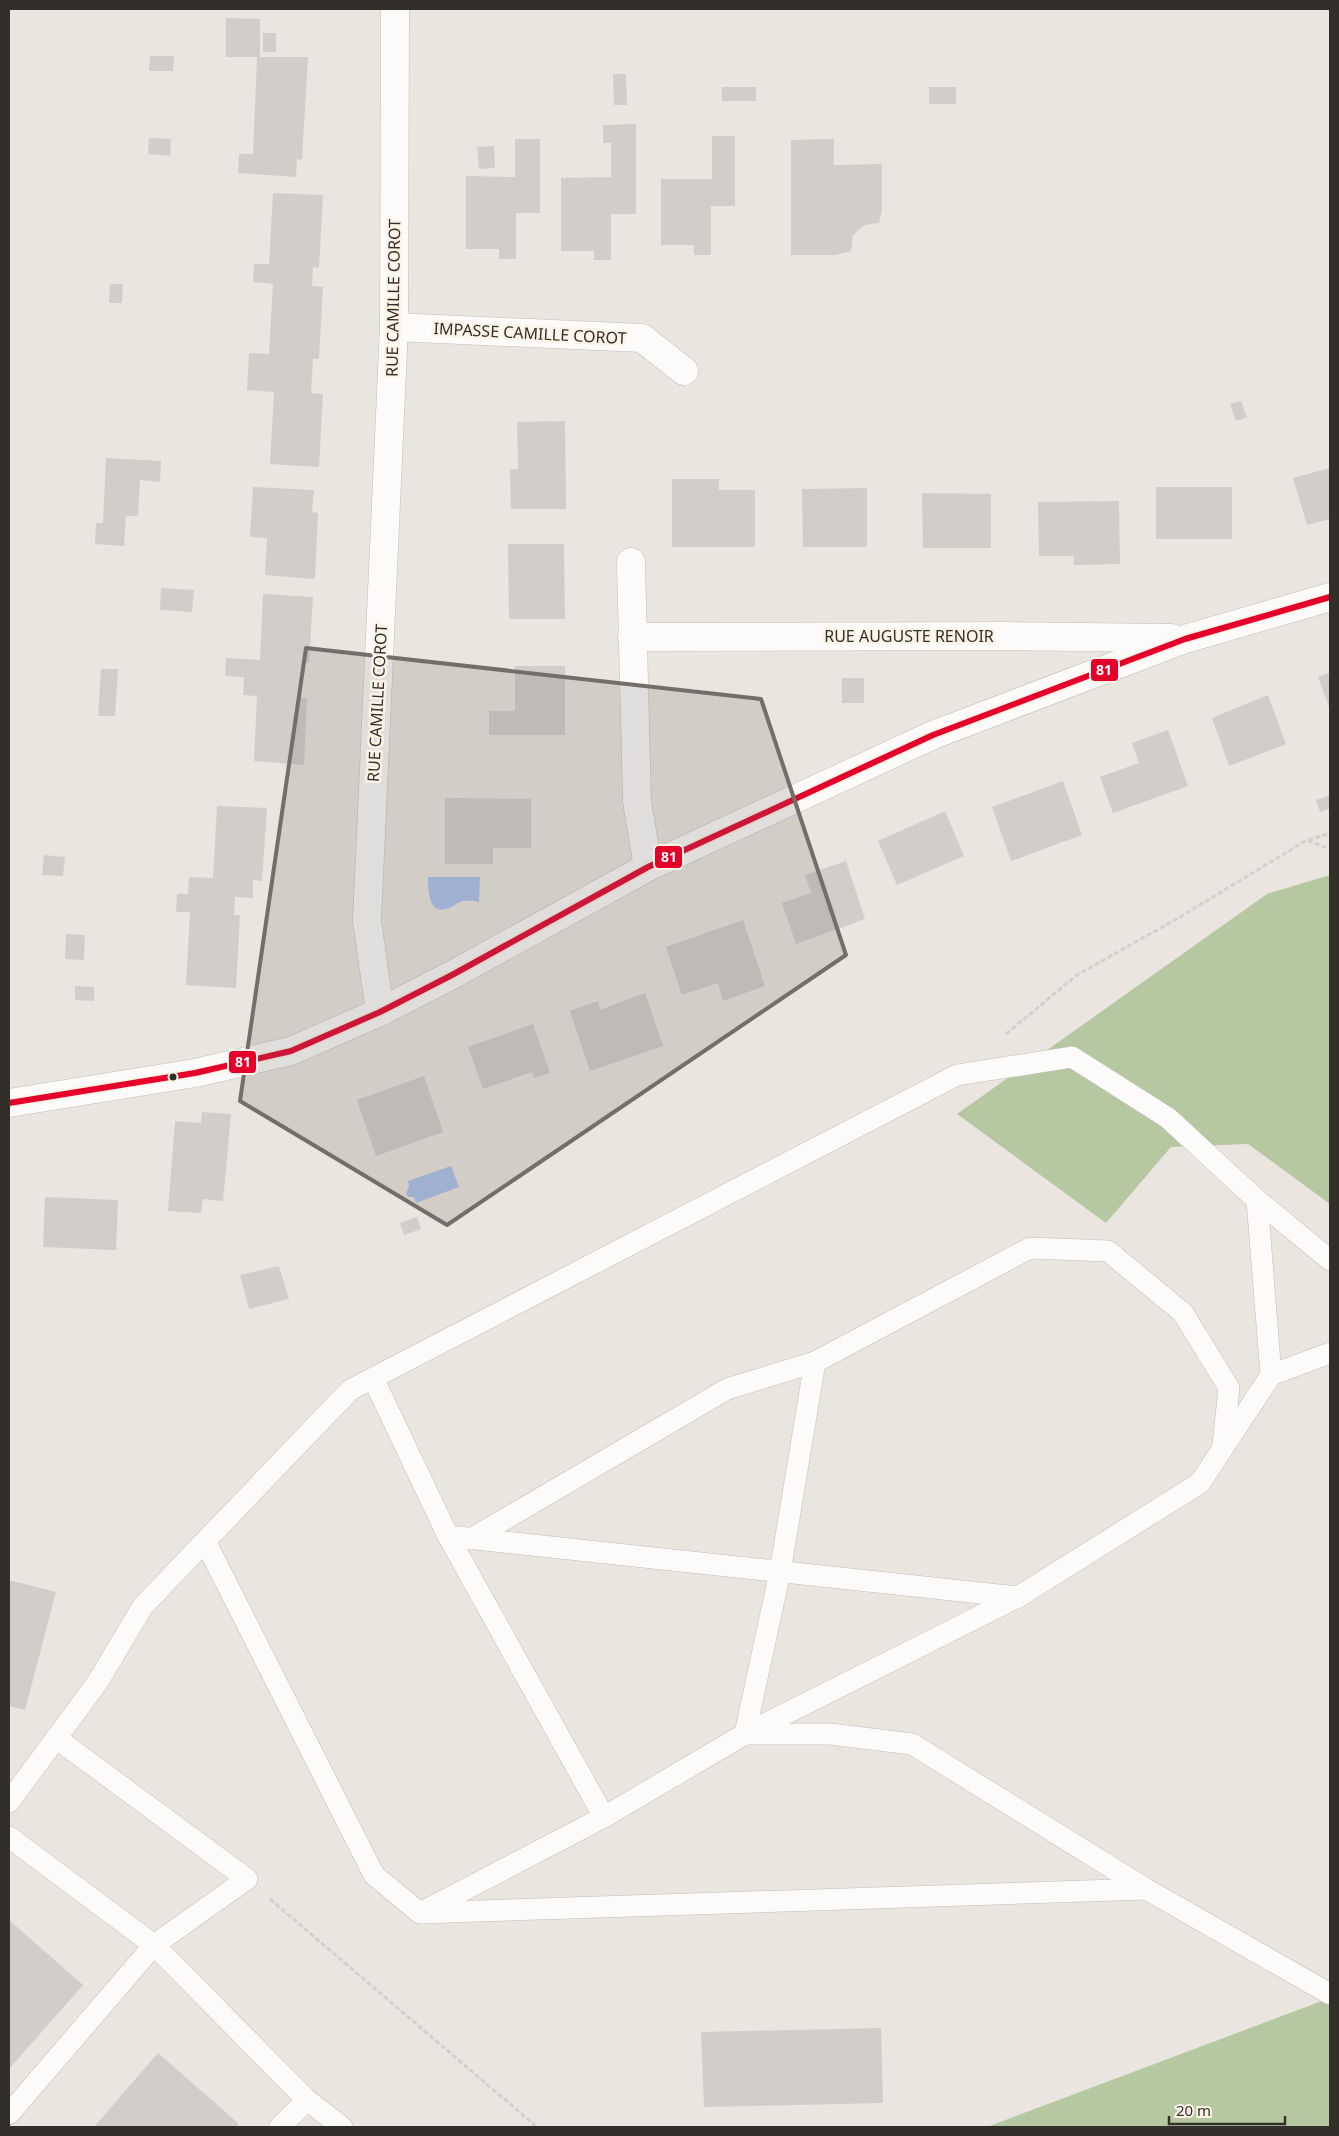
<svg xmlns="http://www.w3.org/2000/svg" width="1339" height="2136" viewBox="0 0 1339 2136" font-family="'Noto Sans',sans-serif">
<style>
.forest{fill:#b6c8a1}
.water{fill:#acc1ec}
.building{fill:#d1cdc8}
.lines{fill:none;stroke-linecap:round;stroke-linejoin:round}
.lane-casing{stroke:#c2beba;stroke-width:22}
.street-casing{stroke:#c2beba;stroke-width:29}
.path{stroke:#d1d1cf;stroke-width:3;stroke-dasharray:5 2.5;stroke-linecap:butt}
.lane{stroke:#fcfbfa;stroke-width:21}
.street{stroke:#fcfbfa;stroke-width:28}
.bus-1-casing{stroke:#fcf3e7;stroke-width:10}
.bus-1{stroke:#e4002b;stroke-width:6}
.marked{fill:#726f69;fill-opacity:0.2;stroke:#726f69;stroke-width:4;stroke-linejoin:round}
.bus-dot{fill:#322f2a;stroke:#fcf3e7;stroke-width:2}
.labels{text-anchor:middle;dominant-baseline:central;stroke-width:5;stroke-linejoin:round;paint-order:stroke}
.street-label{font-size:16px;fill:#322f2a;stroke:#fcf3e7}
.line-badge{stroke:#fcf3e7;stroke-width:2}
.badge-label{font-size:14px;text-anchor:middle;font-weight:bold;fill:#fff}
</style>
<rect width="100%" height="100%" fill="#eae5df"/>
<g class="forest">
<path d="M 1330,875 L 1330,1204 L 1248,1144 L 1171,1147 L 1106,1223 L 957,1114 L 1267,894 Z"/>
<path d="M 1330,1998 L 1330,2127 L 987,2127 Z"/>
</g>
<g class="water">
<path d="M 428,877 L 480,877 L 479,902 C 474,901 465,900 460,902 C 455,904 451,908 446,909 C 428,914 428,888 428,877 Z"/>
<path d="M 451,1166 L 459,1187 L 416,1203 L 414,1197 L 409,1197 L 406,1194 L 409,1186 L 408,1181 Z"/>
</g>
<g class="building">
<path d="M 226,18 L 260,19 L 260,57 L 308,57 L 302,160 L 297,159 L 296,177 L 238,173 L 239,154 L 253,154 L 257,57 L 226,57 Z"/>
<rect x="263" y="33" width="13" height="19"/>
<path d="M 150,56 L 174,56 L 173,71 L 149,71 Z"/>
<path d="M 613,74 L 626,74 L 627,105 L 614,105 Z"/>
<rect x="722" y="87" width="34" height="14"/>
<rect x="929" y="87" width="27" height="17"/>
<path d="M 636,124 L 636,214 L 611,214 L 611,260 L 594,260 L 594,251 L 561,251 L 561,178 L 611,177 L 611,143 L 603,143 L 603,125 Z"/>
<path d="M 712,136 L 735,136 L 735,206 L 711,206 L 711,255 L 694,255 L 694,245 L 661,245 L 661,179 L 712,179 Z"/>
<path d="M 149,138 L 171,139 L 170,156 L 148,154 Z"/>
<path d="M 515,139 L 540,139 L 540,213 L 516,213 L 516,259 L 499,259 L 499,249 L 466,249 L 466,176 L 515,177 Z"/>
<path d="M 834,139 L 834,165 L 882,164 L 882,209 L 879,223 L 864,225 L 853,235 L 851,251 L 836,255 L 791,255 L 791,140 Z"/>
<path d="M 494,146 L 495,168 L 479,169 L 477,147 Z"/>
<path d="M 273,193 L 323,195 L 319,268 L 313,267 L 312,286 L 323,287 L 319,359 L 313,359 L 311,393 L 323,394 L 319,467 L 270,464 L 274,392 L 247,390 L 249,353 L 269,354 L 273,284 L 253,282 L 254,264 L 269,264 Z"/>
<path d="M 110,284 L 123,284 L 122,303 L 109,303 Z"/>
<path d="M 1241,401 L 1247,417 L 1236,421 L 1230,404 Z"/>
<path d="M 565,421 L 566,509 L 511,509 L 510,469 L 518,469 L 517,422 Z"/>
<path d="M 106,458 L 161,461 L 160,482 L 140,480 L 138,516 L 126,516 L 124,546 L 95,544 L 96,523 L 103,523 Z"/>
<path d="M 1330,468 L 1330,519 L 1307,525 L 1293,478 Z"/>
<path d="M 672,479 L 719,479 L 719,490 L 755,490 L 755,547 L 672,547 Z"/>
<path d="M 253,487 L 314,490 L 312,512 L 318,513 L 315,579 L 265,575 L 267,538 L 250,537 Z"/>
<rect x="1156" y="487" width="76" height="52"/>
<path d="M 867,488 L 867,547 L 803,547 L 802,489 Z"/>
<path d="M 922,493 L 991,494 L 991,548 L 923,548 Z"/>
<path d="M 1119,501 L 1120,564 L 1074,565 L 1074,556 L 1039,556 L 1038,502 Z"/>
<path d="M 508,544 L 564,544 L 565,619 L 509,619 Z"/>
<path d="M 161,588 L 194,590 L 192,612 L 160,610 Z"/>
<path d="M 263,594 L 313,597 L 309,663 L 303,662 L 301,698 L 307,698 L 304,765 L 254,761 L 257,696 L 243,695 L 244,677 L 225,676 L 226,658 L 260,660 Z"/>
<path d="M 515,666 L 565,666 L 565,735 L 489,735 L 489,711 L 515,711 Z"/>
<path d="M 101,669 L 118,669 L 115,716 L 98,716 Z"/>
<path d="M 1330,673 L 1330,710 L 1318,677 Z"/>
<rect x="842" y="678" width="22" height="25"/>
<path d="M 1268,695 L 1286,744 L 1229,766 L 1212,718 Z"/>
<path d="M 1168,730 L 1188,786 L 1113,813 L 1100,777 L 1139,763 L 1132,743 Z"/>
<path d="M 1063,781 L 1082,835 L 1011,861 L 992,807 Z"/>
<path d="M 1330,795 L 1330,809 L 1320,812 L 1316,800 Z"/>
<path d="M 445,798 L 531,799 L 531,848 L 493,848 L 493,864 L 445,864 Z"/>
<path d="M 217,806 L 267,808 L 262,881 L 253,880 L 253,898 L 235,897 L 234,915 L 240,915 L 236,988 L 186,985 L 190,912 L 176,912 L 177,894 L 188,894 L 189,877 L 213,878 Z"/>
<path d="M 945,811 L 964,856 L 897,885 L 878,841 Z"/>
<path d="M 44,855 L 65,857 L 63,876 L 42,875 Z"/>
<path d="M 846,861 L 865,919 L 796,944 L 782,903 L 811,893 L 805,875 Z"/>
<path d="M 743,920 L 765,986 L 723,1001 L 718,983 L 682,995 L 666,947 Z"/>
<path d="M 66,934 L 85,935 L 84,960 L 65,959 Z"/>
<path d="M 75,986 L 94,987 L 94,1001 L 75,1000 Z"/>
<path d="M 645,993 L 663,1046 L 590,1071 L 570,1011 L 598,1001 L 600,1010 Z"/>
<path d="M 533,1024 L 550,1073 L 534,1078 L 532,1072 L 483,1089 L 468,1047 Z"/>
<path d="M 424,1076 L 443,1132 L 376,1156 L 357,1100 Z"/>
<path d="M 202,1112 L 231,1114 L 223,1201 L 203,1199 L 201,1213 L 168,1211 L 175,1121 L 201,1123 Z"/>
<path d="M 45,1197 L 118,1200 L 116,1250 L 43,1247 Z"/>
<path d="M 417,1217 L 421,1229 L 404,1235 L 400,1223 Z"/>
<path d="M 279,1266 L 289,1299 L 249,1309 L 240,1275 Z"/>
<path d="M 9,1580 L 56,1592 L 25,1710 L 9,1706 Z"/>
<path d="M 9,1920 L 83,1985 L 9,2069 Z"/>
<path d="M 881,2028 L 883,2103 L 704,2107 L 701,2032 Z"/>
<path d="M 158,2053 L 239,2124 L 236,2127 L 94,2127 Z"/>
</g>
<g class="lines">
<g class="lane-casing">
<g id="lane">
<path d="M 1257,1200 L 1330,1260"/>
<path d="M 1271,1375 L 1330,1353"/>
<path d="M 448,1536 L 604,1817 L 745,1734 L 1018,1597"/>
<path d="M 471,1539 L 727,1389 L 815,1362"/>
<path d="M 205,1541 L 374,1875 L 420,1913 L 1146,1889 L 912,1744 L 830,1734 L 745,1734 L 780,1572 L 815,1362 L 1030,1248 L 1108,1251 L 1183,1313 L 1229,1388 L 1223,1445"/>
<path d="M 56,1738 L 247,1879 L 154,1945 L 307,2100 L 342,2127"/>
<path d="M 9,1802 L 97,1683 L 143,1606 L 350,1390 L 957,1075 L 1072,1057 L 1168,1118 L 1257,1200 L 1271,1375 L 1200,1483 L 1018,1597 L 448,1536 L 373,1378"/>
<path d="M 9,1837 L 154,1945 L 9,2114"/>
<path d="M 1146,1889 L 1330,1994"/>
<path d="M 424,1911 L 604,1817"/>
<path d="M 280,2127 L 307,2100"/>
</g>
</g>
<g class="street-casing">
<g id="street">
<path d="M 394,327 L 642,338 L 684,371"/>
<path d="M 631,562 L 637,802 L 648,867"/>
<path d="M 632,637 L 1005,636 L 1171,638"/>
<path d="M 380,1012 L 367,921 L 394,327 L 395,9"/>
<path d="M 9,1103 L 195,1073 L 291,1051 L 380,1012 L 452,975 L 648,867 L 933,735 L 1185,639 L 1330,597"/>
</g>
</g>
<g class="path">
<path d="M 1308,840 L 1330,833"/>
<path d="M 1006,1034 L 1077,975 L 1180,917 L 1307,840 L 1330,849"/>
<path d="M 270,1899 L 537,2127"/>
</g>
<use href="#lane" class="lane"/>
<use href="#street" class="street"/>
<g class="bus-1-casing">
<path id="bus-1" d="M 9,1103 L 195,1073 L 291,1051 L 380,1012 L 452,975 L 648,867 L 933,735 L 1185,639 L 1330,597"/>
</g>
<use href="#bus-1" class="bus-1"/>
</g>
<path class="marked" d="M 306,648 L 761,699 L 846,955 L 447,1225 L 240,1101 Z"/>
<circle class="bus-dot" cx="173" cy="1077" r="4.5"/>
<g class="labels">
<g class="street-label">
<text transform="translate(393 298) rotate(-89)">RUE CAMILLE COROT</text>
<text transform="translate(530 333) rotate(3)">IMPASSE CAMILLE COROT</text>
<text x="909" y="636">RUE AUGUSTE RENOIR</text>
<text transform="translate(377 703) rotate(-87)">RUE CAMILLE COROT</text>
</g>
</g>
<g class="line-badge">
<rect x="1090" y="658" width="29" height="24" rx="5" fill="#e4002b"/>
<rect x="654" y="845" width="29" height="24" rx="5" fill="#e4002b"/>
<rect x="228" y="1050" width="29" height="24" rx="5" fill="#e4002b"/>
</g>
<g class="badge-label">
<text x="1104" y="675">81</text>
<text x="669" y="862">81</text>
<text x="243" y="1067">81</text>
</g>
<rect width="1339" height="2136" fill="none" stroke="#322f2a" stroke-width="20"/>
<path d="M1169 2116v8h116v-8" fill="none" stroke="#322f2a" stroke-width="2.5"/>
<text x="1176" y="2116" font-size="15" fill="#322f2a" stroke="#fcf3e7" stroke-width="4" paint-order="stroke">20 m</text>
</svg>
